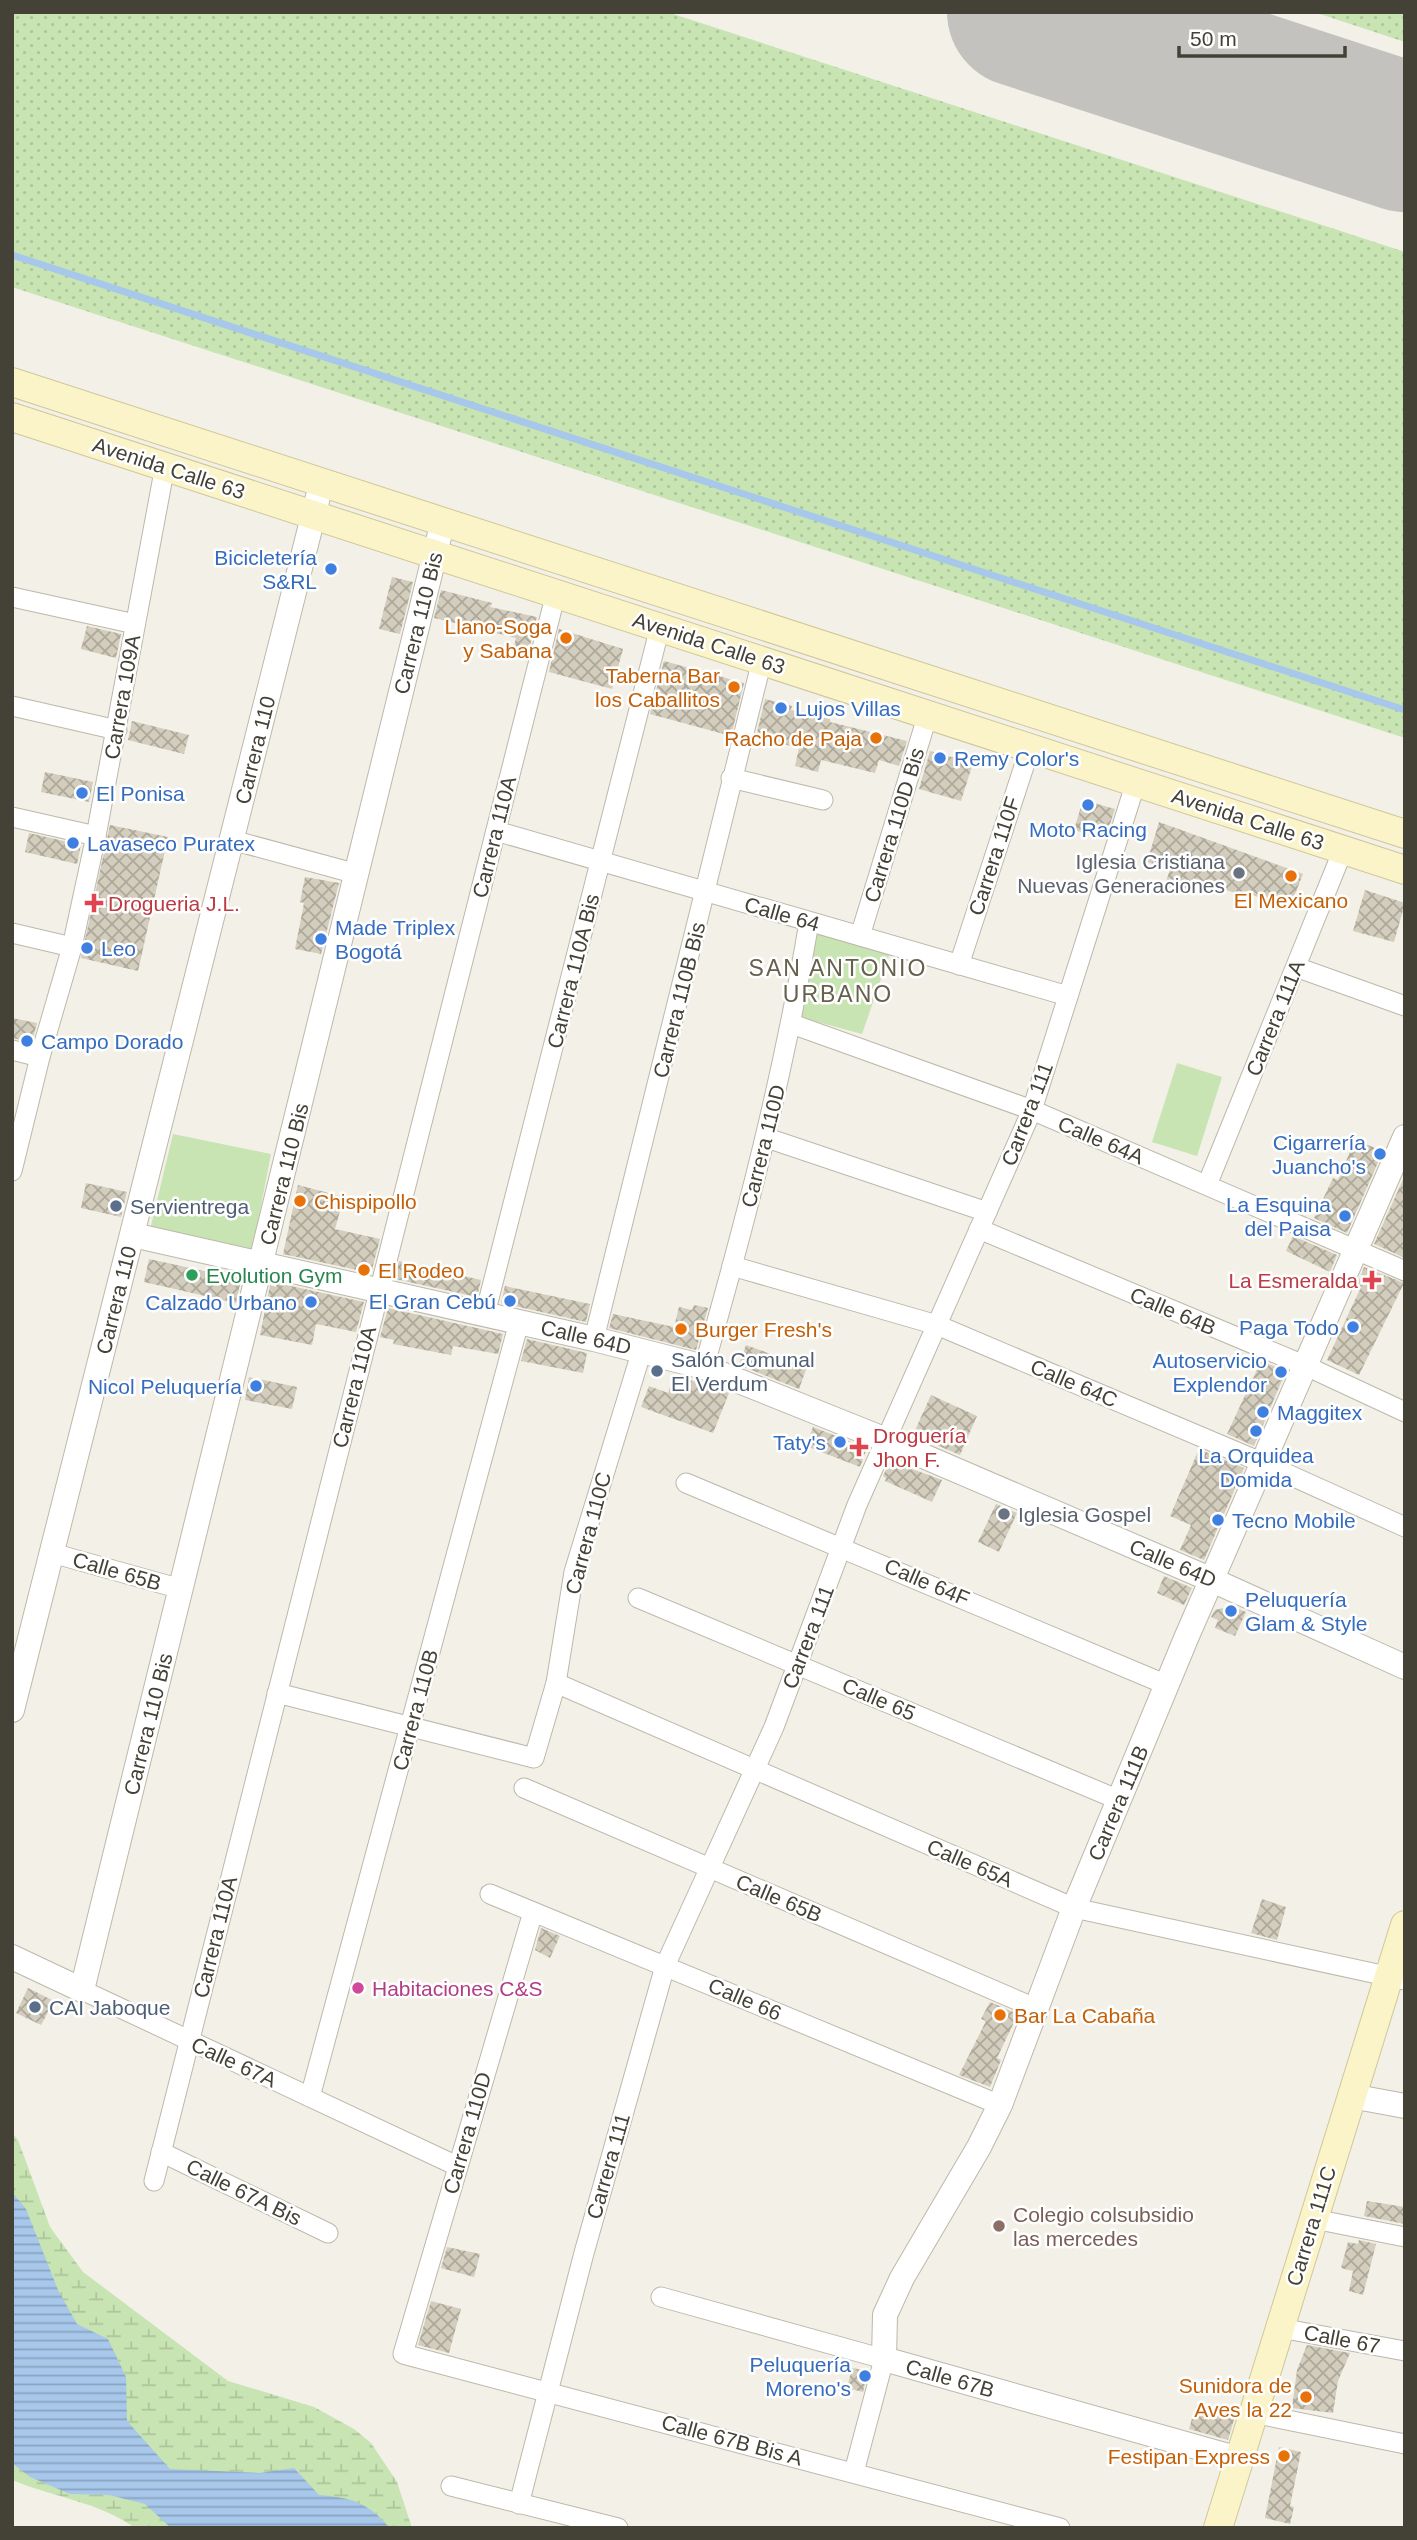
<svg xmlns="http://www.w3.org/2000/svg" width="1417" height="2540" viewBox="0 0 1417 2540" font-family="Helvetica,sans-serif">
<style>
.grass{fill:url(#grass-dots)}
.wetland{fill:url(#wetland-marsh)}
.park{fill:#c7e4b2}
.water{fill:url(#water-rules)}
.lines{fill:none;stroke-linecap:round;stroke-linejoin:round}
.stream{stroke:#a7c7eb;stroke-width:7}
.taxiway{stroke:#c4c2be;stroke-width:60}
.runway{stroke:#c4c2be;stroke-width:150}
.building{fill:url(#building-cross-hatch)}
.minor-casing{stroke:#bdb8aa;stroke-width:21}
.tertiary-casing{stroke:#bdb8aa;stroke-width:26}
.secondary-casing{stroke:#cfc799;stroke-width:30}
.minor{stroke:#fff;stroke-width:19}
.tertiary{stroke:#fff;stroke-width:24}
.secondary{stroke:#fbf4c8;stroke-width:28}
.shop-dot{fill:#3f7fe0;stroke:#fff;stroke-width:2.5}
.food-dot{fill:#e8710a;stroke:#fff;stroke-width:2.5}
.worship-dot{fill:#6b7280;stroke:#fff;stroke-width:2.5}
.health-dot{fill:#e0444e;stroke:#fff;stroke-width:2.5}
.service-dot{fill:#5c6f8a;stroke:#fff;stroke-width:2.5}
.leisure-dot{fill:#2e9e5b;stroke:#fff;stroke-width:2.5}
.hotel-dot{fill:#d1479c;stroke:#fff;stroke-width:2.5}
.education-dot{fill:#8d6e63;stroke:#fff;stroke-width:2.5}
.labels{text-anchor:middle;dominant-baseline:central;stroke-width:5;stroke-linejoin:round;paint-order:stroke}
.street-label{font-size:21px;fill:#444136;stroke:#fff}
.shop-label{font-size:21px;fill:#366cbe;stroke:#fff;text-anchor:end}
.food-label{font-size:21px;fill:#c56008;stroke:#fff;text-anchor:end}
.worship-label{font-size:21px;fill:#5b616d;stroke:#fff;text-anchor:end}
.health-label{font-size:21px;fill:#be3a42;stroke:#fff;text-anchor:start}
.service-label{font-size:21px;fill:#4e5e75;stroke:#fff;text-anchor:start}
.leisure-label{font-size:21px;fill:#27864d;stroke:#fff;text-anchor:start}
.hotel-label{font-size:21px;fill:#b23c85;stroke:#fff;text-anchor:start}
.education-label{font-size:21px;fill:#785e54;stroke:#fff;text-anchor:start}
.neighbourhood-label{font-size:23px;letter-spacing:2px;fill:#66604e;stroke:#fff}
</style>
<defs>
<pattern id="grass-dots" width="8" height="8" patternUnits="userSpaceOnUse" patternTransform="scale(1.75)"><rect width="8" height="8" fill="#c7e4b2"/><path d="M2 2h.1M6 6h.1" fill="none" stroke="#acc59a" stroke-width="1.8" stroke-linecap="round"/></pattern>
<pattern id="wetland-marsh" width="20" height="14" patternUnits="userSpaceOnUse" patternTransform="scale(1.75)"><rect width="20" height="14" fill="#c7e4b2"/><path d="M1 5h8M5 5V1M11 12h8M15 12V8" fill="none" stroke="#acc59a"/></pattern>
<pattern id="water-rules" width="6" height="5" patternUnits="userSpaceOnUse" patternTransform="scale(1.75)"><rect width="6" height="5" fill="#a7c7eb"/><path d="M0 2.5h6" fill="none" stroke="#8aa3bf"/></pattern>
<pattern id="building-cross-hatch" width="8" height="8" patternUnits="userSpaceOnUse" patternTransform="scale(1.75)"><rect width="8" height="8" fill="#d3cdbd"/><path d="M0 0l8 8M0 8l8-8" fill="none" stroke="#ada89a"/></pattern>
</defs>
<rect width="100%" height="100%" fill="#f2f0e7"/>
<g class="grass">
<path d="M 12,12 L 667,12 L 1405,252 L 1405,738 L 12,287 Z"/>
<path d="M 1314,12 L 1405,12 L 1405,42 Z"/>
</g>
<path class="wetland" d="M 12,2133 L 18,2140 L 50,2227 L 83,2272 L 228,2381 L 314,2407 L 354,2429 L 371,2443 L 397,2482 L 412,2528 L 135,2528 C 99,2502 53,2497 12,2480 Z"/>
<g class="park">
<path d="M 818,931 L 890,953 L 862,1034 L 799,1017 Z"/>
<path d="M 1177,1063 L 1222,1077 L 1197,1156 L 1152,1142 Z"/>
<path d="M 173,1134 L 271,1154 L 251,1257 L 149,1234 Z"/>
</g>
<path class="water" d="M 12,2192 L 26,2209 L 58,2290 L 77,2324 L 108,2339 L 126,2377 L 127,2421 L 170,2469 L 260,2473 L 294,2468 L 319,2495 C 353,2498 367,2502 390,2528 L 171,2528 L 145,2504 L 109,2495 L 70,2494 L 30,2477 L 12,2463 Z"/>
<g class="lines">
<path class="stream" d="M 12,255 L 1405,710"/>
<path class="taxiway" d="M 1104,12 L 1177,63"/>
<path class="runway" d="M 1022,12 L 1405,137"/>
</g>
<g class="building">
<path d="M 392,577 L 413,582 L 400,634 L 379,629 Z"/>
<path d="M 441,590 L 492,603 L 490,607 L 537,617 L 527,658 L 512,654 L 516,638 L 434,618 Z"/>
<path d="M 87,626 L 121,634 L 116,658 L 81,649 Z"/>
<path d="M 559,629 L 623,649 L 612,689 L 549,672 Z"/>
<path d="M 664,661 L 744,683 L 731,736 L 650,714 Z"/>
<path d="M 765,699 L 792,706 L 791,710 L 830,719 L 830,722 L 907,741 L 899,766 L 879,760 L 875,773 L 821,760 L 818,772 L 795,766 L 799,748 L 756,737 Z"/>
<path d="M 132,721 L 189,735 L 184,754 L 128,740 Z"/>
<path d="M 930,751 L 973,763 L 961,801 L 919,789 Z"/>
<path d="M 45,772 L 93,782 L 89,802 L 41,792 Z"/>
<path d="M 1083,800 L 1115,809 L 1105,839 L 1074,830 Z"/>
<path d="M 1159,822 L 1303,874 L 1289,909 L 1247,893 L 1246,897 L 1193,878 L 1189,893 L 1165,886 L 1170,869 L 1147,862 Z"/>
<path d="M 110,825 L 168,837 L 138,971 L 81,958 Z"/>
<path d="M 29,833 L 81,845 L 77,864 L 25,852 Z"/>
<path d="M 305,877 L 339,883 L 321,954 L 295,949 L 304,903 L 300,902 Z"/>
<path d="M 1365,890 L 1405,903 L 1394,942 L 1353,931 Z"/>
<path d="M 12,1018 L 37,1023 L 32,1042 L 12,1038 Z"/>
<path d="M 1355,1140 L 1383,1151 L 1347,1233 L 1314,1218 L 1333,1178 L 1338,1180 Z"/>
<path d="M 1405,1175 L 1405,1258 L 1374,1244 Z"/>
<path d="M 86,1183 L 127,1192 L 121,1217 L 81,1208 Z"/>
<path d="M 298,1185 L 344,1197 L 335,1229 L 380,1239 L 371,1273 L 283,1254 Z"/>
<path d="M 1293,1236 L 1337,1255 L 1330,1272 L 1286,1251 Z"/>
<path d="M 149,1259 L 241,1279 L 236,1303 L 144,1282 Z"/>
<path d="M 399,1261 L 481,1280 L 477,1297 L 395,1279 Z"/>
<path d="M 1364,1267 L 1404,1283 L 1359,1375 L 1327,1360 L 1361,1287 L 1357,1285 Z"/>
<path d="M 277,1283 L 364,1302 L 356,1332 L 316,1324 L 312,1345 L 260,1335 L 270,1285 L 276,1287 Z"/>
<path d="M 505,1286 L 590,1304 L 586,1322 L 501,1303 Z"/>
<path d="M 694,1305 L 708,1308 L 696,1350 L 609,1328 L 613,1314 L 674,1327 L 679,1307 L 692,1310 Z"/>
<path d="M 388,1308 L 503,1334 L 498,1354 L 453,1346 L 451,1355 L 393,1344 L 394,1340 L 380,1337 Z"/>
<path d="M 527,1339 L 587,1353 L 583,1373 L 521,1361 Z"/>
<path d="M 746,1345 L 807,1367 L 799,1389 L 739,1365 Z"/>
<path d="M 1261,1361 L 1286,1371 L 1254,1446 L 1227,1434 Z"/>
<path d="M 675,1375 L 729,1393 L 713,1433 L 641,1407 L 649,1386 L 668,1393 Z"/>
<path d="M 249,1377 L 297,1387 L 292,1409 L 245,1400 Z"/>
<path d="M 931,1395 L 977,1416 L 960,1455 L 913,1435 Z"/>
<path d="M 813,1427 L 867,1448 L 860,1467 L 806,1446 Z"/>
<path d="M 1199,1449 L 1244,1468 L 1204,1560 L 1180,1550 L 1191,1525 L 1170,1516 Z"/>
<path d="M 890,1461 L 942,1480 L 932,1502 L 885,1481 L 886,1478 L 883,1476 Z"/>
<path d="M 996,1504 L 1017,1513 L 999,1552 L 978,1542 Z"/>
<path d="M 1164,1576 L 1192,1588 L 1184,1605 L 1157,1593 Z"/>
<path d="M 1232,1606 L 1246,1612 L 1235,1636 L 1215,1628 L 1218,1620 L 1211,1617 L 1215,1610 Z"/>
<path d="M 1262,1899 L 1286,1907 L 1277,1940 L 1251,1933 Z"/>
<path d="M 541,1928 L 560,1936 L 550,1958 L 535,1950 Z"/>
<path d="M 28,1988 L 54,2001 L 41,2025 L 16,2013 Z"/>
<path d="M 990,2002 L 1018,2014 L 997,2058 L 1001,2060 L 990,2087 L 959,2075 L 986,2021 L 981,2019 Z"/>
<path d="M 1367,2201 L 1405,2207 L 1405,2224 L 1364,2216 Z"/>
<path d="M 1359,2240 L 1376,2244 L 1363,2295 L 1349,2291 L 1353,2271 L 1341,2268 L 1348,2242 L 1358,2244 Z"/>
<path d="M 447,2247 L 480,2254 L 474,2277 L 441,2268 Z"/>
<path d="M 431,2301 L 461,2309 L 449,2353 L 418,2345 Z"/>
<path d="M 1307,2345 L 1350,2353 L 1338,2381 L 1333,2413 L 1292,2408 L 1297,2370 Z"/>
<path d="M 852,2368 L 868,2371 L 863,2392 L 847,2388 Z"/>
<path d="M 1196,2405 L 1235,2416 L 1228,2440 L 1189,2429 Z"/>
<path d="M 1279,2447 L 1301,2452 L 1290,2506 L 1294,2507 L 1290,2524 L 1265,2518 Z"/>
</g>
<g class="lines">
<g class="minor-casing">
<g id="minor">
<path d="M 12,597 L 135,624"/>
<path d="M 12,706 L 117,730"/>
<path d="M 731,778 L 823,800"/>
<path d="M 12,817 L 96,836"/>
<path d="M 496,831 L 1068,996"/>
<path d="M 232,840 L 357,874"/>
<path d="M 12,933 L 72,947"/>
<path d="M 860,936 L 928,714"/>
<path d="M 959,965 L 1030,748"/>
<path d="M 1296,967 L 1405,1006"/>
<path d="M 792,1024 L 1032,1110 L 1405,1271"/>
<path d="M 12,1050 L 40,1057"/>
<path d="M 767,1138 L 987,1212"/>
<path d="M 12,1171 L 40,1057 L 72,947 L 96,836 L 165,466"/>
<path d="M 1207,1185 L 1343,850"/>
<path d="M 979,1229 L 1306,1366 L 1405,1412"/>
<path d="M 732,1266 L 937,1325 L 1263,1463 L 1405,1527"/>
<path d="M 485,1314 L 660,627"/>
<path d="M 594,1339 L 762,660"/>
<path d="M 704,1367 C 746,1220 784,1073 809,922"/>
<path d="M 686,1483 L 1167,1685"/>
<path d="M 52,1553 L 181,1589"/>
<path d="M 638,1598 L 1119,1800"/>
<path d="M 556,1683 L 1074,1908 L 1405,1980"/>
<path d="M 277,1693 L 534,1758 L 556,1683 L 574,1572 L 642,1350"/>
<path d="M 524,1788 L 1035,2008"/>
<path d="M 490,1894 L 1000,2105"/>
<path d="M 533,1912 L 403,2354 L 1060,2528"/>
<path d="M 82,1990 L 457,2166"/>
<path d="M 310,2097 L 519,1322"/>
<path d="M 161,2152 L 328,2233"/>
<path d="M 154,2181 L 556,593"/>
<path d="M 1314,2219 L 1405,2237"/>
<path d="M 661,2297 L 884,2359 L 854,2472"/>
<path d="M 1280,2328 L 1405,2351"/>
<path d="M 1253,2413 L 1405,2444"/>
<path d="M 451,2486 L 618,2528"/>
<path d="M 519,2504 L 584,2253 L 665,1966 L 774,1727 L 857,1505 L 1032,1110 L 1136,782"/>
</g>
</g>
<g class="tertiary-casing">
<g id="tertiary">
<path d="M 133,1235 L 594,1339 L 704,1367 L 886,1440 L 1212,1580 L 1405,1667"/>
<path d="M 12,1710 L 322,481"/>
<path d="M 12,1957 L 82,1990 L 443,521"/>
<path d="M 1351,2096 L 1405,2106"/>
<path d="M 1239,2459 L 884,2359 L 885,2315 L 902,2278 L 979,2147 L 1000,2105 L 1074,1908 L 1187,1636 L 1405,1137"/>
</g>
</g>
<g class="secondary-casing">
<g id="secondary">
<path d="M 12,382 L 1405,834"/>
<path d="M 12,417 L 1405,870"/>
<path d="M 1218,2528 L 1405,1925"/>
</g>
</g>
<use href="#minor" class="minor"/>
<use href="#tertiary" class="tertiary"/>
<use href="#secondary" class="secondary"/>
</g>
<g class="shop-dot">
<circle cx="331" cy="569" r="7"/>
<circle cx="781" cy="708" r="7"/>
<circle cx="940" cy="758" r="7"/>
<circle cx="82" cy="793" r="7"/>
<circle cx="1088" cy="805" r="7"/>
<circle cx="73" cy="843" r="7"/>
<circle cx="321" cy="939" r="7"/>
<circle cx="87" cy="948" r="7"/>
<circle cx="27" cy="1041" r="7"/>
<circle cx="1380" cy="1154" r="7"/>
<circle cx="1345" cy="1216" r="7"/>
<circle cx="510" cy="1301" r="7"/>
<circle cx="311" cy="1302" r="7"/>
<circle cx="1353" cy="1327" r="7"/>
<circle cx="1281" cy="1372" r="7"/>
<circle cx="256" cy="1386" r="7"/>
<circle cx="1263" cy="1412" r="7"/>
<circle cx="1256" cy="1431" r="7"/>
<circle cx="840" cy="1442" r="7"/>
<circle cx="1218" cy="1520" r="7"/>
<circle cx="1231" cy="1611" r="7"/>
<circle cx="865" cy="2376" r="7"/>
</g>
<g class="food-dot">
<circle cx="566" cy="638" r="7"/>
<circle cx="734" cy="687" r="7"/>
<circle cx="876" cy="738" r="7"/>
<circle cx="1291" cy="876" r="7"/>
<circle cx="300" cy="1201" r="7"/>
<circle cx="364" cy="1270" r="7"/>
<circle cx="681" cy="1329" r="7"/>
<circle cx="1000" cy="2015" r="7"/>
<circle cx="1306" cy="2397" r="7"/>
<circle cx="1284" cy="2456" r="7"/>
</g>
<g class="worship-dot">
<circle cx="1239" cy="873" r="7"/>
<circle cx="1004" cy="1514" r="7"/>
</g>
<g class="health-dot">
<path d="M90.5 892.5h7v7h7v7h-7v7h-7v-7h-7v-7h7z"/>
<path d="M1368.5 1269.5h7v7h7v7h-7v7h-7v-7h-7v-7h7z"/>
<path d="M855.5 1436.5h7v7h7v7h-7v7h-7v-7h-7v-7h7z"/>
</g>
<g class="service-dot">
<circle cx="116" cy="1206" r="7"/>
<circle cx="657" cy="1371" r="7"/>
<circle cx="35" cy="2007" r="7"/>
</g>
<circle class="leisure-dot" cx="192" cy="1275" r="7"/>
<circle class="hotel-dot" cx="358" cy="1988" r="7"/>
<circle class="education-dot" cx="999" cy="2226" r="7"/>
<g class="labels">
<g class="street-label">
<text transform="translate(169 468) rotate(18)">Avenida Calle 63</text>
<text transform="translate(418 623) rotate(-76)">Carrera 110 Bis</text>
<text transform="translate(709 643) rotate(18)">Avenida Calle 63</text>
<text transform="translate(122 697) rotate(-80)">Carrera 109A</text>
<text transform="translate(255 750) rotate(-76)">Carrera 110</text>
<text transform="translate(1248 819) rotate(18)">Avenida Calle 63</text>
<text transform="translate(894 825) rotate(-73)">Carrera 110D Bis</text>
<text transform="translate(494 837) rotate(-76)">Carrera 110A</text>
<text transform="translate(994 856) rotate(-72)">Carrera 110F</text>
<text transform="translate(782 914) rotate(16)">Calle 64</text>
<text transform="translate(573 971) rotate(-76)">Carrera 110A Bis</text>
<text transform="translate(679 1000) rotate(-76)">Carrera 110B Bis</text>
<text transform="translate(1275 1018) rotate(-68)">Carrera 111A</text>
<text transform="translate(1027 1114) rotate(-69)">Carrera 111</text>
<text transform="translate(1101 1140) rotate(23)">Calle 64A</text>
<text transform="translate(763 1146) rotate(-76)">Carrera 110D</text>
<text transform="translate(284 1174) rotate(-76)">Carrera 110 Bis</text>
<text transform="translate(116 1300) rotate(-76)">Carrera 110</text>
<text transform="translate(1173 1311) rotate(23)">Calle 64B</text>
<text transform="translate(586 1337) rotate(13)">Calle 64D</text>
<text transform="translate(1074 1383) rotate(23)">Calle 64C</text>
<text transform="translate(354 1387) rotate(-76)">Carrera 110A</text>
<text transform="translate(588 1533) rotate(-75)">Carrera 110C</text>
<text transform="translate(1173 1563) rotate(23)">Calle 64D</text>
<text transform="translate(117 1571) rotate(16)">Calle 65B</text>
<text transform="translate(927 1582) rotate(23)">Calle 64F</text>
<text transform="translate(808 1637) rotate(-69)">Carrera 111</text>
<text transform="translate(879 1699) rotate(23)">Calle 65</text>
<text transform="translate(415 1710) rotate(-75)">Carrera 110B</text>
<text transform="translate(148 1724) rotate(-76)">Carrera 110 Bis</text>
<text transform="translate(1118 1803) rotate(-67)">Carrera 111B</text>
<text transform="translate(970 1863) rotate(23)">Calle 65A</text>
<text transform="translate(779 1898) rotate(23)">Calle 65B</text>
<text transform="translate(215 1937) rotate(-76)">Carrera 110A</text>
<text transform="translate(745 1999) rotate(23)">Calle 66</text>
<text transform="translate(234 2062) rotate(25)">Calle 67A</text>
<text transform="translate(467 2133) rotate(-74)">Carrera 110D</text>
<text transform="translate(608 2166) rotate(-74)">Carrera 111</text>
<text transform="translate(244 2192) rotate(26)">Calle 67A Bis</text>
<text transform="translate(1311 2226) rotate(-73)">Carrera 111C</text>
<text transform="translate(1342 2339) rotate(11)">Calle 67</text>
<text transform="translate(950 2378) rotate(16)">Calle 67B</text>
<text transform="translate(732 2440) rotate(15)">Calle 67B Bis A</text>
</g>
<g class="shop-label">
<text x="317" y="557">Bicicletería<tspan x="317" dy="24">S&amp;RL</tspan></text>
<text x="795" y="708" text-anchor="start">Lujos Villas</text>
<text x="954" y="758" text-anchor="start">Remy Color's</text>
<text x="96" y="793" text-anchor="start">El Ponisa</text>
<text x="1088" y="829" text-anchor="middle">Moto Racing</text>
<text x="87" y="843" text-anchor="start">Lavaseco Puratex</text>
<text x="335" y="927" text-anchor="start">Made Triplex<tspan x="335" dy="24">Bogotá</tspan></text>
<text x="101" y="948" text-anchor="start">Leo</text>
<text x="41" y="1041" text-anchor="start">Campo Dorado</text>
<text x="1366" y="1142">Cigarrería<tspan x="1366" dy="24">Juancho's</tspan></text>
<text x="1331" y="1204">La Esquina<tspan x="1331" dy="24">del Paisa</tspan></text>
<text x="496" y="1301">El Gran Cebú</text>
<text x="297" y="1302">Calzado Urbano</text>
<text x="1339" y="1327">Paga Todo</text>
<text x="1267" y="1360">Autoservicio<tspan x="1267" dy="24">Explendor</tspan></text>
<text x="242" y="1386">Nicol Peluquería</text>
<text x="1277" y="1412" text-anchor="start">Maggitex</text>
<text x="826" y="1442">Taty's</text>
<text x="1256" y="1455" text-anchor="middle">La Orquidea<tspan x="1256" dy="24">Domida</tspan></text>
<text x="1232" y="1520" text-anchor="start">Tecno Mobile</text>
<text x="1245" y="1599" text-anchor="start">Peluquería<tspan x="1245" dy="24">Glam &amp; Style</tspan></text>
<text x="851" y="2364">Peluquería<tspan x="851" dy="24">Moreno's</tspan></text>
</g>
<g class="food-label">
<text x="552" y="626">Llano-Soga<tspan x="552" dy="24">y Sabana</tspan></text>
<text x="720" y="675">Taberna Bar<tspan x="720" dy="24">los Caballitos</tspan></text>
<text x="862" y="738">Racho de Paja</text>
<text x="1291" y="900" text-anchor="middle">El Mexicano</text>
<text x="314" y="1201" text-anchor="start">Chispipollo</text>
<text x="378" y="1270" text-anchor="start">El Rodeo</text>
<text x="695" y="1329" text-anchor="start">Burger Fresh's</text>
<text x="1014" y="2015" text-anchor="start">Bar La Cabaña</text>
<text x="1292" y="2385">Sunidora de<tspan x="1292" dy="24">Aves la 22</tspan></text>
<text x="1270" y="2456">Festipan Express</text>
</g>
<g class="worship-label">
<text x="1225" y="861">Iglesia Cristiana<tspan x="1225" dy="24">Nuevas Generaciones</tspan></text>
<text x="1018" y="1514" text-anchor="start">Iglesia Gospel</text>
</g>
<g class="health-label">
<text x="108" y="903">Drogueria J.L.</text>
<text x="1358" y="1280" text-anchor="end">La Esmeralda</text>
<text x="873" y="1435">Droguería<tspan x="873" dy="24">Jhon F.</tspan></text>
</g>
<g class="service-label">
<text x="130" y="1206">Servientrega</text>
<text x="671" y="1359">Salón Comunal<tspan x="671" dy="24">El Verdum</tspan></text>
<text x="49" y="2007">CAI Jaboque</text>
</g>
<g class="leisure-label">
<text x="206" y="1275">Evolution Gym</text>
</g>
<g class="hotel-label">
<text x="372" y="1988">Habitaciones C&amp;S</text>
</g>
<g class="education-label">
<text x="1013" y="2214">Colegio colsubsidio<tspan x="1013" dy="24">las mercedes</tspan></text>
</g>
<g class="neighbourhood-label">
<text x="838" y="968">SAN ANTONIO<tspan x="838" dy="26">URBANO</tspan></text>
</g>
</g>
<rect width="1417" height="2540" fill="none" stroke="#444136" stroke-width="28"/>
<path d="M1179 46v10h166v-10" fill="none" stroke="#444136" stroke-width="3.5"/>
<text x="1190" y="46" font-size="21" fill="#444136" stroke="#ffffff" stroke-width="5" paint-order="stroke">50 m</text>
</svg>
